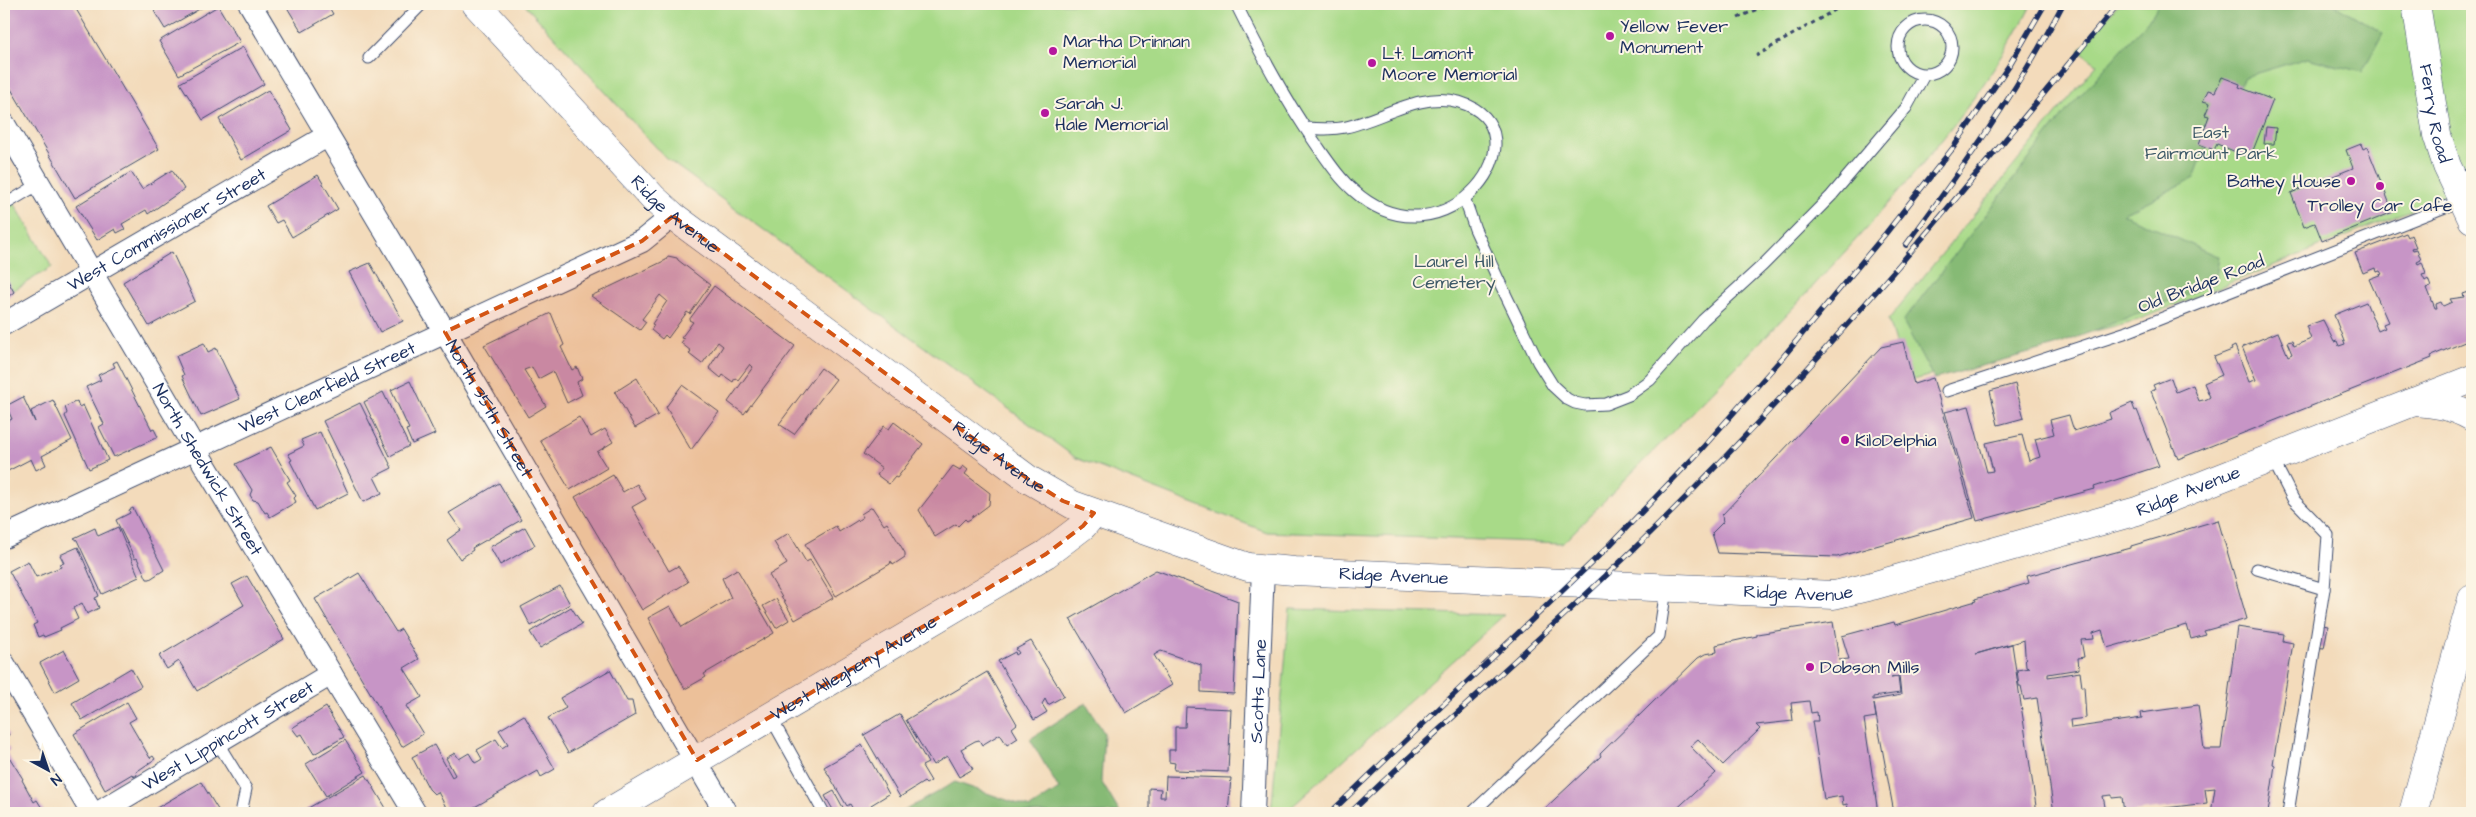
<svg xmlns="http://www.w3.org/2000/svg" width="2476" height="817" viewBox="0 0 2476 817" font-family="'Architects Daughter',sans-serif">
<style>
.green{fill:#a8da88;stroke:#628473}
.forest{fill:#86ba74;stroke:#507469}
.building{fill:#c795c6;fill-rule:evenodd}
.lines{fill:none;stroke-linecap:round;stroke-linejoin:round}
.service-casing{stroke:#3b496c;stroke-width:13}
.minor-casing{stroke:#3b496c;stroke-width:24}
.secondary-casing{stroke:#3b496c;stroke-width:29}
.primary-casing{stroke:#3b496c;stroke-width:29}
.motorway-casing{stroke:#3b496c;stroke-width:29}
.path{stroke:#3b496c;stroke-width:3;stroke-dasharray:4 4;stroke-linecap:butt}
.service{stroke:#fff;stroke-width:11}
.minor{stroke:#fff;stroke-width:22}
.secondary{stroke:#fff;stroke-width:28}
.primary{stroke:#fff;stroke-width:28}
.motorway{stroke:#fff;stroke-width:28}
.rail-casing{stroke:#1b2f5e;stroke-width:5.5}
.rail{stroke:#fcf5e5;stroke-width:4;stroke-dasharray:11;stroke-linecap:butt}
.marked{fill:#d45514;fill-opacity:0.2;stroke:#d45514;stroke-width:4;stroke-dasharray:10 6;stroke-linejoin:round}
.poi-dot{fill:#b5179e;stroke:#fcf5e5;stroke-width:2}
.labels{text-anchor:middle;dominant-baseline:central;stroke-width:4;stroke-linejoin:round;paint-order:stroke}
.poi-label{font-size:18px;fill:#1b2f5e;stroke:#fcf5e5;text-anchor:start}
.street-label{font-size:18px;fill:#1b2f5e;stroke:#fcf5e5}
.park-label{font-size:18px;fill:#3e5a68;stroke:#fcf5e5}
</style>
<rect width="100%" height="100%" fill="#fcf5e5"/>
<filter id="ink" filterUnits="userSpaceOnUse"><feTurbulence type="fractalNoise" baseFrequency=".02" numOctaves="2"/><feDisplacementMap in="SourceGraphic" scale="10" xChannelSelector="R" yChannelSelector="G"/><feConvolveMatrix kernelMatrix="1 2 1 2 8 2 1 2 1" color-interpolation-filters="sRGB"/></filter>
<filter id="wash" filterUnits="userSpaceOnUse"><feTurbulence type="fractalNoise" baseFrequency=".0096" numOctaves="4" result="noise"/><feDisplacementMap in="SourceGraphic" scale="20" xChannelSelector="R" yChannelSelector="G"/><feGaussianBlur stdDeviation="1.12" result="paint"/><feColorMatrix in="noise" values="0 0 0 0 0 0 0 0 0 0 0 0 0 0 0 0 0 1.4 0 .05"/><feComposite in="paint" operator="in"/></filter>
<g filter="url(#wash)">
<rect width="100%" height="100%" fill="#f3dbbb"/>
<g class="green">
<path d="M 524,4 L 2032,4 C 1988,89 1926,162 1862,233 C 1766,340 1663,440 1563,543 L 1267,532 L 1076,458 L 667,159 Z"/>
<path d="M 2118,4 L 2472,4 L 2472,187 L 2471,186 L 2138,320 L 1979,361 L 1907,382 L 1888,320 L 2097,64 L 2079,51 Z"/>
<path d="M 4,186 L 52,267 L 4,296 Z"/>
<path d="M 1290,609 L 1504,615 L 1285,813 L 1271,813 Z"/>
</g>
<g class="forest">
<path d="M 2159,4 L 2334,4 L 2383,33 L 2362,72 L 2307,58 L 2244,77 L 2209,138 L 2194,178 L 2123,214 L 2219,257 L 2215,283 L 2055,346 L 1934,379 L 1903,321 L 2068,109 L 2151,17 Z"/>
<path d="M 1086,703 L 1104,733 L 1101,781 L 1120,813 L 900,813 L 955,782 L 1030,808 L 1059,789 L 1030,739 Z"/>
</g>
<g id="blocks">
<g class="building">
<path d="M 4,4 L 73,4 L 159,149 L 75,198 L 4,77 Z"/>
<path d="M 154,4 L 208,4 L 165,29 L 154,11 L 160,7 L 159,5 L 156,7 Z"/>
<path d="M 285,4 L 327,4 L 333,14 L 302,32 Z"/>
<path d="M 218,6 L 240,42 L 179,75 L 159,41 Z"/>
<path d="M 243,47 L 264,84 L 203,120 L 180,83 Z"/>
<path d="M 2222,77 L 2240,84 L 2239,87 L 2273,100 L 2250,158 L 2217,144 L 2214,150 L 2199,144 L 2209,116 L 2205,115 L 2210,103 L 2203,101 L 2208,90 L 2215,92 Z"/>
<path d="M 268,90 L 292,130 L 241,160 L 219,119 Z"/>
<path d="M 2266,127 L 2276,128 L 2274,144 L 2264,144 Z"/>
<path d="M 2361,144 L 2363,149 L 2367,147 L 2393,212 L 2322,241 L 2315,223 L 2304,227 L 2291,193 L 2353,168 L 2346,150 Z"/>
<path d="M 172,170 L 184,189 L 148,214 L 146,210 L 122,224 L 125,229 L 117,233 L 115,229 L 97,240 L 76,206 L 131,172 L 142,189 Z"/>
<path d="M 318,175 L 338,209 L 292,237 L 282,220 L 276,223 L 266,206 Z"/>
<path d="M 2406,233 L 2408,237 L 2411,235 L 2416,247 L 2412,248 L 2413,250 L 2417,249 L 2421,260 L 2417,262 L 2418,264 L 2422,262 L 2426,274 L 2422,275 L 2425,281 L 2428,279 L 2431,287 L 2427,288 L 2435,308 L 2437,308 L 2436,304 L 2441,302 L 2443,306 L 2452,302 L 2450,299 L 2464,297 L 2463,294 L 2469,292 L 2470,295 L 2472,294 L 2472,339 L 2431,356 L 2432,358 L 2178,459 L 2151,391 L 2155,389 L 2153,385 L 2171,378 L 2176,392 L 2193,385 L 2199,401 L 2207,399 L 2210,397 L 2204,383 L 2222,375 L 2214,357 L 2232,350 L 2231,348 L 2235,346 L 2249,382 L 2256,380 L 2242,347 L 2278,332 L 2288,356 L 2292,354 L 2287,342 L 2292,341 L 2294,346 L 2311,339 L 2306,326 L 2323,320 L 2334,342 L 2337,341 L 2339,346 L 2345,344 L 2334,315 L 2366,302 L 2378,331 L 2385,328 L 2383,324 L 2388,322 L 2369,279 L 2382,274 L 2380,271 L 2376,272 L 2375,268 L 2363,273 L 2355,253 Z"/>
<path d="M 172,252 L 195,301 L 149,326 L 123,282 Z"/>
<path d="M 668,256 L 677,258 L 678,260 L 710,285 L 690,314 L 687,312 L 668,338 L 665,335 L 662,339 L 651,330 L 654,325 L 652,324 L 667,301 L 660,295 L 642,319 L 646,322 L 640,330 L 591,296 L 666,260 Z"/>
<path d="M 370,263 L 403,321 L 380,332 L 349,272 Z"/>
<path d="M 4,274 L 14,292 L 4,300 Z"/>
<path d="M 714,286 L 795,346 L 744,414 L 728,402 L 753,367 L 750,364 L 738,380 L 735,378 L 733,382 L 723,375 L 721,378 L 709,368 L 723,346 L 718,342 L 702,364 L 689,354 L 691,351 L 681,343 L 684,339 L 681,338 L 693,322 L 689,320 Z"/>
<path d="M 551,313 L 564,345 L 561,347 L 572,370 L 577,367 L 582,379 L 577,382 L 582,395 L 567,403 L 553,371 L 538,379 L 532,367 L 524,370 L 546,406 L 528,417 L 484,345 Z"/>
<path d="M 1903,342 L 1914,384 L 1933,378 L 1974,518 L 1837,557 L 1718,553 L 1712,533 L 1723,522 L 1722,515 L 1881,347 Z"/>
<path d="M 204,343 L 208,352 L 216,348 L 240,399 L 201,416 L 182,376 L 184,375 L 176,356 Z"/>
<path d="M 117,361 L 152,430 L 154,429 L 158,437 L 114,457 L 99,427 L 104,424 L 86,387 L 101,380 L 98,375 L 115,367 L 113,363 Z"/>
<path d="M 821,368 L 836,379 L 794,434 L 779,424 Z"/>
<path d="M 637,378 L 658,415 L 635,428 L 615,392 Z"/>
<path d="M 410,381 L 435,434 L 412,444 L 406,430 L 409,429 L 391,390 Z"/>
<path d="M 2015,384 L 2024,418 L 1998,425 L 1990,391 Z"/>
<path d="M 682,385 L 719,412 L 691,450 L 666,407 Z"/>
<path d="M 383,392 L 409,446 L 390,456 L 364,402 Z"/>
<path d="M 23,397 L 35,422 L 31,411 L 53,400 L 72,440 L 42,456 L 46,465 L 36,470 L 31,459 L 4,473 L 4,423 L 12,419 L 6,406 Z"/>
<path d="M 77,401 L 79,407 L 83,405 L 108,460 L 89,469 L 65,416 L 67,413 L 65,407 Z"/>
<path d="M 360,403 L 392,468 L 374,477 L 382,493 L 363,502 L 323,421 Z"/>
<path d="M 2132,403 L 2135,411 L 2137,410 L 2159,466 L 2094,487 L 2095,489 L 1977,521 L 1945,412 L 1969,406 L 1987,472 L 1993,471 L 1986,443 L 2022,435 L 2029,461 L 2034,459 L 2040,457 L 2035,439 L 2054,434 L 2050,420 L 2069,415 L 2074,431 L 2111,419 L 2109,413 Z"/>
<path d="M 579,417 L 591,437 L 605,429 L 613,442 L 597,452 L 607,468 L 570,490 L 540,440 Z"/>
<path d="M 894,422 L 923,444 L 897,478 L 895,477 L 889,484 L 877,475 L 882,468 L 863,454 L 884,426 L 889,429 Z"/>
<path d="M 320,432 L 348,493 L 315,510 L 290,461 L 292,460 L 288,454 L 304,446 L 301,440 Z"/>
<path d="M 271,447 L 290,480 L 287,482 L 296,496 L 294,498 L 296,502 L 270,517 L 267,512 L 265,513 L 258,501 L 253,500 L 250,495 L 252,490 L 236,464 Z"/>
<path d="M 953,466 L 960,470 L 963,466 L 968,470 L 965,474 L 990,493 L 989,505 L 973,517 L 972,515 L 972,518 L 967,521 L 965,519 L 958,526 L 956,524 L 935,537 L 919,510 Z"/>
<path d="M 613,475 L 623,492 L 637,484 L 646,499 L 632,507 L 669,571 L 678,566 L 688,582 L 642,610 L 575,497 Z"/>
<path d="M 499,483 L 521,520 L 472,548 L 473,550 L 460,559 L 447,540 L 461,530 L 449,513 Z"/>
<path d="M 872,507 L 884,525 L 887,523 L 905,553 L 905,557 L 893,565 L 891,561 L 890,564 L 836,596 L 805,544 L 836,526 L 839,532 L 863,517 L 861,514 Z"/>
<path d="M 133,508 L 164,570 L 150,579 L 147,579 L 137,558 L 135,559 L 116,520 L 130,513 L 129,510 Z"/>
<path d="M 2218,520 L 2247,619 L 2204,631 L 2206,635 L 2191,639 L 2187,625 L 2107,648 L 2102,630 L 2093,633 L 2094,639 L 2081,640 L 2084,657 L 2078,658 L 2079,669 L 2048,674 L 2048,677 L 2080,672 L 2082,687 L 2084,686 L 2086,718 L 2070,720 L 2071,728 L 2142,718 L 2141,713 L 2198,705 L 2204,749 L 2221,749 L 2237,627 L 2284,634 L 2283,641 L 2293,643 L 2273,764 L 2275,765 L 2268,813 L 2211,813 L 2215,788 L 2205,789 L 2207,803 L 2124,813 L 2122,797 L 2112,798 L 2112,795 L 2103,796 L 2106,812 L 2103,813 L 2054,813 L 2037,698 L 2024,700 L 2021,686 L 2019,686 L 2017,670 L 2029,668 L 2026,667 L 2024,640 L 1976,654 L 2012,644 L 2037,813 L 1894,813 L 1874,704 L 1876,717 L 1864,719 L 1878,813 L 1849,813 L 1847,804 L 1843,805 L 1842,796 L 1824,799 L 1812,721 L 1818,721 L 1817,712 L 1811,713 L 1809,701 L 1791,703 L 1793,721 L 1756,725 L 1760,729 L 1723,765 L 1698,739 L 1690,746 L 1716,773 L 1672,813 L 1540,813 L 1601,756 L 1600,754 L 1698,658 L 1705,654 L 1717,652 L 1716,645 L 1757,636 L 1757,634 L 1833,622 L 1839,660 L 1849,659 L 1842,636 L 1894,622 L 1895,625 L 1976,601 L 1975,599 L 2029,583 L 2027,576 L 2131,548 L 2131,546 ZM 1899,676 L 1901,695 L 1873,700 L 1873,697 L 1900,693 L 1898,677 L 1891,678 Z"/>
<path d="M 118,527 L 139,577 L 102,594 L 77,540 L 74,538 L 95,528 L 98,536 Z"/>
<path d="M 525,527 L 535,545 L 500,565 L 490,547 Z"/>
<path d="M 789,533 L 806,562 L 810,560 L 833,598 L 795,620 L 769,575 L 787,564 L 774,542 Z"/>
<path d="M 78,547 L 99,596 L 95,598 L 99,608 L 87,614 L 82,603 L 73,608 L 78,619 L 60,628 L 61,630 L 44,637 L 43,635 L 38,637 L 33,625 L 37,623 L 9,571 L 28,561 L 36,577 L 61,567 L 60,564 L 64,563 L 60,555 Z"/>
<path d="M 737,569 L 774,633 L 704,674 L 706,677 L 685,689 L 648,618 L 670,606 L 682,627 L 731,598 L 722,578 Z"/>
<path d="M 1156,570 L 1238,601 L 1234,694 L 1201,692 L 1201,665 L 1161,651 L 1154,655 L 1172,685 L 1126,713 L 1070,619 Z"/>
<path d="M 359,573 L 396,632 L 401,629 L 419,659 L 404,668 L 422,697 L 406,706 L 423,734 L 402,747 L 315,599 Z"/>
<path d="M 247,576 L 284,639 L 197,691 L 179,661 L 167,669 L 159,656 L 244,605 L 232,584 Z"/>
<path d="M 560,586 L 570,604 L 531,626 L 521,607 Z"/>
<path d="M 776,599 L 789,620 L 776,628 L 763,606 Z"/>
<path d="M 571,607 L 582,624 L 540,648 L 530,632 Z"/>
<path d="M 2317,624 L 2328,626 L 2324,648 L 2314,647 Z"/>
<path d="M 1031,641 L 1064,696 L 1048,705 L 1045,699 L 1042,704 L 1047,712 L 1034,720 L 998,661 L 1015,652 L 1016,655 L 1019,653 L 1016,649 Z"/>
<path d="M 64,650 L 79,678 L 55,692 L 40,663 Z"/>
<path d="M 131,668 L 141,686 L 82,720 L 72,703 Z"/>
<path d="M 610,670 L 627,701 L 632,701 L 635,715 L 568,753 L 548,718 L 566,708 L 560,698 Z"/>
<path d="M 987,672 L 1017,724 L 1012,728 L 1018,738 L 1007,745 L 1000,734 L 982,745 L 979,740 L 975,741 L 961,749 L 973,769 L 959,777 L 947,756 L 933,765 L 906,720 Z"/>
<path d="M 127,702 L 136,718 L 129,722 L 150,758 L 153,756 L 155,759 L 136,772 L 137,775 L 134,777 L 132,774 L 105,790 L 74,734 Z"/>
<path d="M 326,707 L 344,737 L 314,754 L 302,734 L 298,736 L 292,728 Z"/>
<path d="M 1186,707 L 1231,709 L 1228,772 L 1174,770 L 1175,763 L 1169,762 L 1169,750 L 1175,750 L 1175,727 L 1185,727 Z"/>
<path d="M 900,714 L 928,763 L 922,766 L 931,781 L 926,784 L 924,782 L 900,797 L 864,735 Z"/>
<path d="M 524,715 L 555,769 L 541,777 L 538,771 L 464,813 L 449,813 L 438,792 L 434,794 L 429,789 L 412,757 L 434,745 L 452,777 L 455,775 L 446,758 L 455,753 L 459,759 L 469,753 L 475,763 L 479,761 L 482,759 L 477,750 L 496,739 L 502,748 L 508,744 L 499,730 Z"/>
<path d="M 4,726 L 9,735 L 4,738 Z"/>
<path d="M 345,740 L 365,772 L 326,796 L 306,764 Z"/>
<path d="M 4,741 L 10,750 L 6,752 L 23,779 L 22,780 L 34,802 L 37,800 L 45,813 L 4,813 Z"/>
<path d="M 862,745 L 889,794 L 871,805 L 874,810 L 869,813 L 855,813 L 850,804 L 847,806 L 824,767 Z"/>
<path d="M 366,775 L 389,813 L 304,813 L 303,811 Z"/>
<path d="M 1166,776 L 1231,778 L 1228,813 L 1159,813 L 1159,811 L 1149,811 L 1149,788 L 1161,789 L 1160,797 L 1165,797 Z"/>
<path d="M 201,782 L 220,813 L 148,813 Z"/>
<path d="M 834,791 L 846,813 L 835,813 L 825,796 Z"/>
</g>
</g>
</g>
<g filter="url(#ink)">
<use href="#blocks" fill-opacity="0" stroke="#3b496c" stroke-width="1"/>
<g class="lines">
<g class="service-casing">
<g id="service">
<path d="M 1236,4 C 1260,53 1285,100 1316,144 C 1328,161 1339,178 1354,191 C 1446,273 1552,130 1459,102 C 1421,91 1382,119 1346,127 C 1332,130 1319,129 1305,128"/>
<circle cx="1925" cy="47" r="27"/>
<path d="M 369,58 L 422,4"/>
<path d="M 2453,179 L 2472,174"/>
<path d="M 1465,200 L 1475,229 L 1498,279 L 1538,362 L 1553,386 L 1567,399 L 1575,403 L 1585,405 L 1606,404 L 1629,395 L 1650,380 L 1703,320 L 1763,265 L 1831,196 L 1906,108 L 1924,75"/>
<path d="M 4,205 L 39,184"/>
<path d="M 1947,391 L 2127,332 L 2463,200"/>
<path d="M 2272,458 L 2293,499 L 2328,535 L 2324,589 L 2288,813"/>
<path d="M 2257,569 L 2324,589"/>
<path d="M 770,716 L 824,813"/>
<path d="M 217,742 L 246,789 L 241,813"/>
<path d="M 1472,813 L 1659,636 L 1666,589"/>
</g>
</g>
<g class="minor-casing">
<g id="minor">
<path id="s1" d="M 250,4 L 445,332 L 726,813"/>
<path id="s2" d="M 4,124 L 194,447 L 415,813"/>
<path id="s3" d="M 4,324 L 327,136"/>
<path id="s4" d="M 4,537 L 642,241 L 673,216"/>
<path d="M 4,664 L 92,813"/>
<path id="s5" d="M 98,813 L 331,674"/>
<path id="s6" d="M 1253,813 L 1263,569"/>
</g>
</g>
<g class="secondary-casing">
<g id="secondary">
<path id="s7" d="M 476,4 L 653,198 L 673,216 L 1028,479 L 1073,505 L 1236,563 L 1248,567 L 1294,571 L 1834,595 L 1872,586 L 2137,511 L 2472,379"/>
<path id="s8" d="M 607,813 L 1046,554 L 1083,526 L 1094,513"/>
</g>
</g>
<g class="primary-casing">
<g id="primary">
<path id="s9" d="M 2416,4 L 2437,135 L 2447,166 L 2472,219"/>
</g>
</g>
<g class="motorway-casing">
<g id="motorway">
<path d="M 2413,402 C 2435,403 2452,406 2472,417"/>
<path d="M 2413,813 L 2472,599"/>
</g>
</g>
<g class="path">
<path d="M 1738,18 L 1768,4"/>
<path d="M 1756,56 L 1845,4"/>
</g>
<use href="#service" class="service"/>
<use href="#minor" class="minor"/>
<use href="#secondary" class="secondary"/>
<use href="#primary" class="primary"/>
<use href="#motorway" class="motorway"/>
<g class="rail-casing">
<g id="rail">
<path d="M 1906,245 C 1963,168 2019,89 2063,4"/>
<path d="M 1330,813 L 1609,546 L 1698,453 L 1783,357 L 1886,233 L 1953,148 L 2010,64 L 2045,4"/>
<path d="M 1350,813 C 1446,721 1547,634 1642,541 C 1813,374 1966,188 2118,4"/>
</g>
</g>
<use href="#rail" class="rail"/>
</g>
</g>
<path class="marked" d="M 673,216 L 1028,479 L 1063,501 L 1094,513 L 1083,526 L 1046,554 L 697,760 L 445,332 L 642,241 Z"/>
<g class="poi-dot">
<circle cx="1610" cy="36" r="5"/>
<circle cx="1053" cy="51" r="5"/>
<circle cx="1372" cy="63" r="5"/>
<circle cx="1045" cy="113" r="5"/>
<circle cx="2351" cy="181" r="5"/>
<circle cx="2380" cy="186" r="5"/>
<circle cx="1845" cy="440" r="5"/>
<circle cx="1810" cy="667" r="5"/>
</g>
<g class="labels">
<g class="poi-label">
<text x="1620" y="26">Yellow Fever<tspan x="1620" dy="21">Monument</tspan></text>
<text x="1063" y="41">Martha Drinnan<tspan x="1063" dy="21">Memorial</tspan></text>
<text x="1382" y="53">Lt. Lamont<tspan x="1382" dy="21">Moore Memorial</tspan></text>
<text x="1055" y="103">Sarah J.<tspan x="1055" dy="21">Hale Memorial</tspan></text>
<text x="2341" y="181" text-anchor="end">Bathey House</text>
<text x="2380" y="205" text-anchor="middle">Trolley Car Cafe</text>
<text x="1855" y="440">KiloDelphia</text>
<text x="1820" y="667">Dobson Mills</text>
</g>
<g class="street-label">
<text stroke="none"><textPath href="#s9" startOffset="111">Ferry Road</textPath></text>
<text stroke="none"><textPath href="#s7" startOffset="290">Ridge Avenue</textPath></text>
<text stroke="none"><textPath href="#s3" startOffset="188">West Commissioner Street</textPath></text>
<text transform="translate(2201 284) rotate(-21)">Old Bridge Road</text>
<text stroke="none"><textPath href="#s4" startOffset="356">West Clearfield Street</textPath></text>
<text stroke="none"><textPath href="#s1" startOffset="470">North 35th Street</textPath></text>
<text stroke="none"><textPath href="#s7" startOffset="695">Ridge Avenue</textPath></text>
<text stroke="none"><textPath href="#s2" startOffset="401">North Shedwick Street</textPath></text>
<text stroke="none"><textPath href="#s7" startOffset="1925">Ridge Avenue</textPath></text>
<text stroke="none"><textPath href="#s7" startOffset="1115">Ridge Avenue</textPath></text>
<text stroke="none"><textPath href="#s7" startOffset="1520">Ridge Avenue</textPath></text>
<text stroke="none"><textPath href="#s8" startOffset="286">West Allegheny Avenue</textPath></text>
<text stroke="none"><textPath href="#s6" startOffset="122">Scotts Lane</textPath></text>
<text stroke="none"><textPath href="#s5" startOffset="151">West Lippincott Street</textPath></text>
</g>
<g class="park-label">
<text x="2211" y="132">East<tspan x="2211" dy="21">Fairmount Park</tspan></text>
<text x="1454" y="261">Laurel Hill<tspan x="1454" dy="21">Cemetery</tspan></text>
</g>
</g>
<rect width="2476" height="817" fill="none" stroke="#fcf5e5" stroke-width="20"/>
<g transform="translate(48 770) rotate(140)" stroke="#fcf5e5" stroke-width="4" paint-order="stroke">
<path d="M0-4L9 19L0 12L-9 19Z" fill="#1b2f5e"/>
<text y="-8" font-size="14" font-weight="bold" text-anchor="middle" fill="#1b2f5e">N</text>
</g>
</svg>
